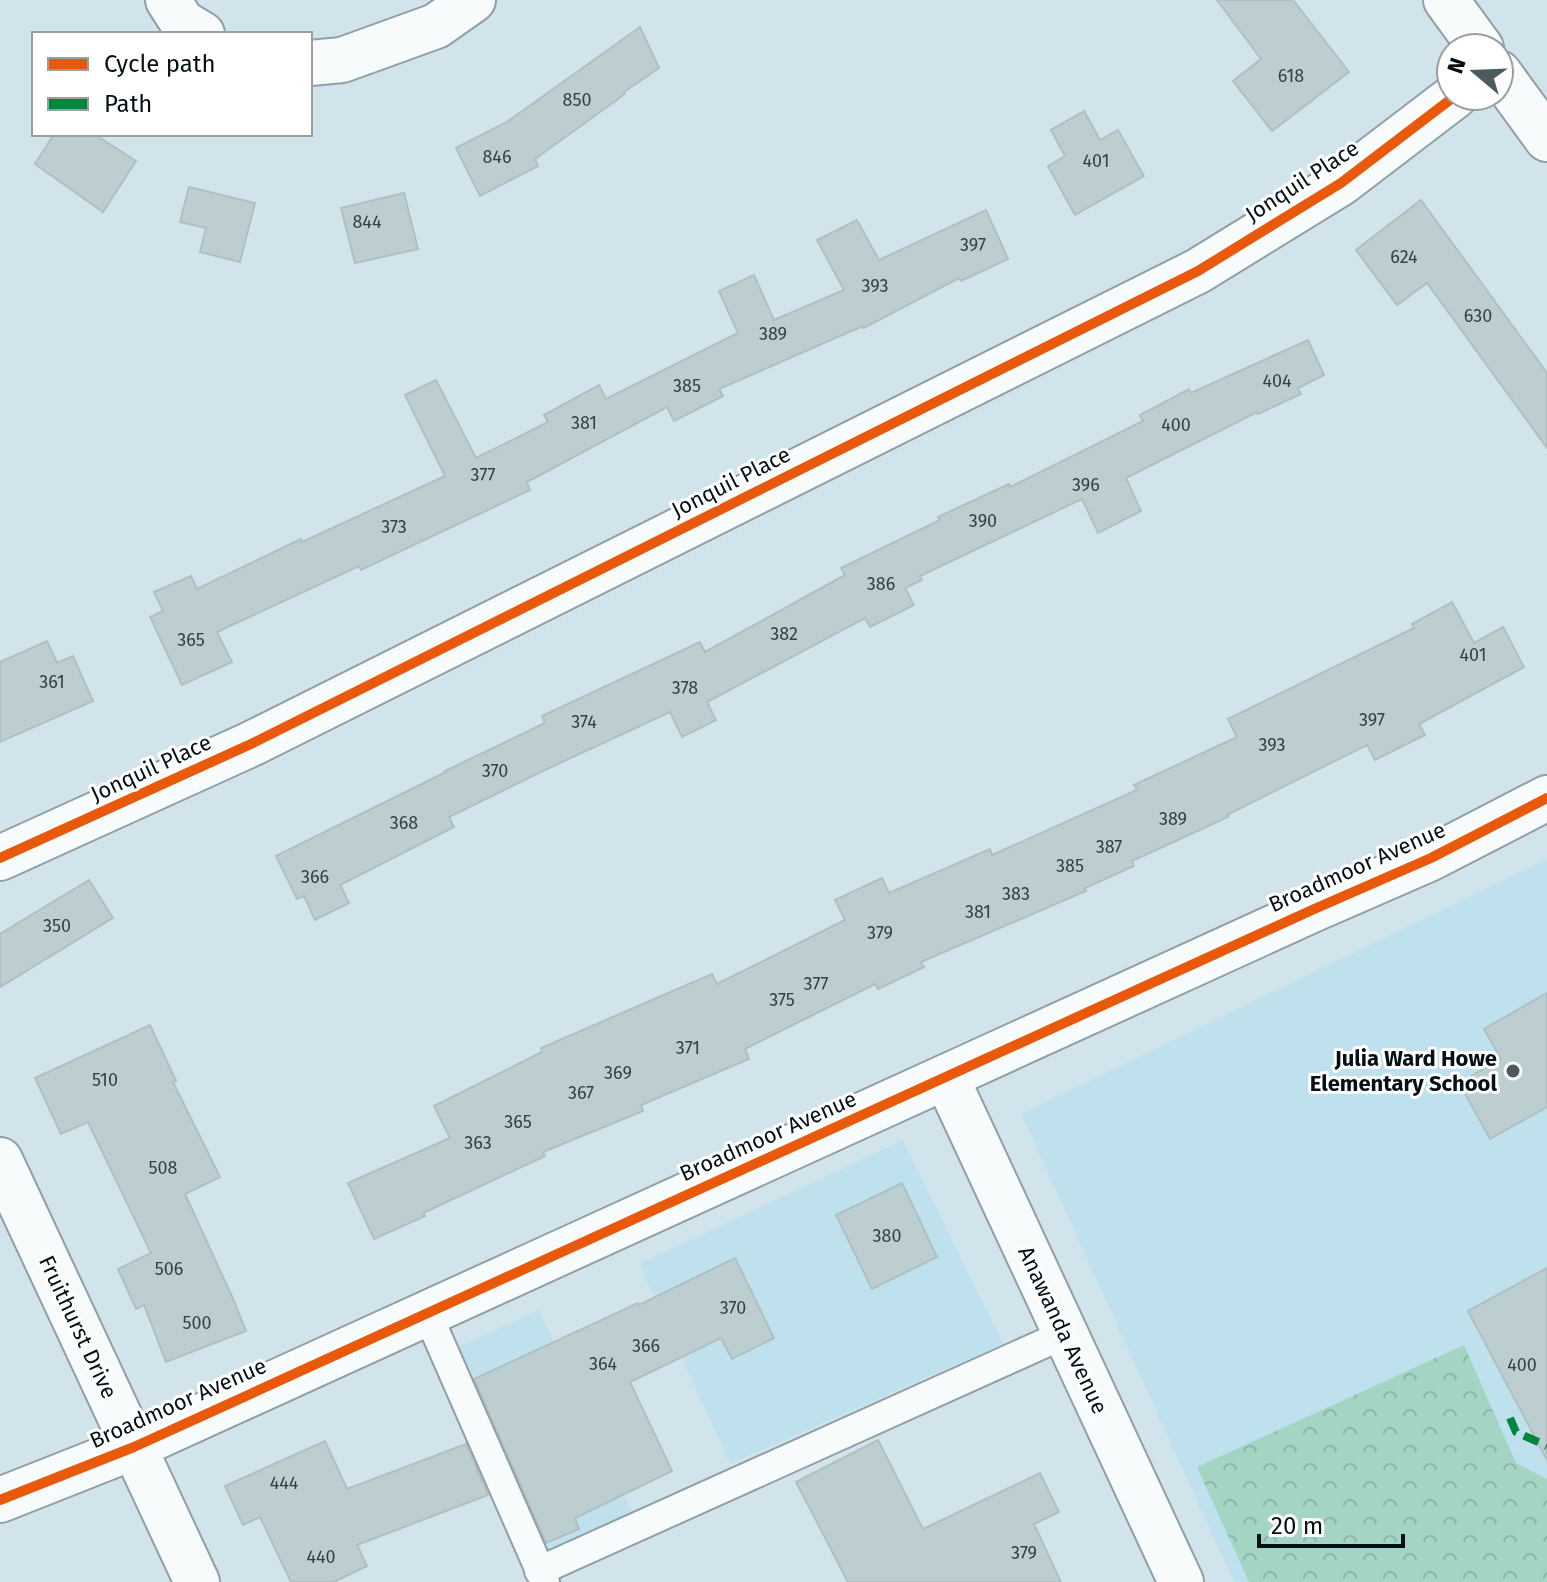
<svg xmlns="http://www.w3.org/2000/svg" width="1547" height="1582" viewBox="0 0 1547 1582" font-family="'Fira Sans',sans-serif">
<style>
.built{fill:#bfe1ee}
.forest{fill:url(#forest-crowns)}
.building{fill:#bdced1;stroke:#afc0c3;stroke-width:2}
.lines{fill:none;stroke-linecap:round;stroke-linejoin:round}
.service-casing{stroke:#909fa5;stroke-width:32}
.minor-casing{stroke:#909fa5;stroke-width:48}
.service{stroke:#f8fbfc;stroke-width:28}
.minor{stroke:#f8fbfc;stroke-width:44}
.quiet{stroke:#00873e;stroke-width:8;stroke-dasharray:16 8;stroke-linecap:butt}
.cycleway-casing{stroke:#fff;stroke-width:15}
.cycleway{stroke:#e8590c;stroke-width:10}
.poi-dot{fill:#4c5a60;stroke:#fff;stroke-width:3}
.labels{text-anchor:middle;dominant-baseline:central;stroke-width:6;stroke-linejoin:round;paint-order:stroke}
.number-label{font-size:18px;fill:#344246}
.street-label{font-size:22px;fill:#041015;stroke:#fff}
.poi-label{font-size:22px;font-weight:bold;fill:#041015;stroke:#fff;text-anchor:end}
</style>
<defs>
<pattern id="forest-crowns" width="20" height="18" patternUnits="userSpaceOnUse" patternTransform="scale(2)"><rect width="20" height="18" fill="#a4d5c4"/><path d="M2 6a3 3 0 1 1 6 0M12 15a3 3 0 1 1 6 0" fill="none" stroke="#8cb6a8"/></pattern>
</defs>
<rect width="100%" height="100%" fill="#d1e4ec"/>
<g class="built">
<path d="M 1547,859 L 1547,1582 L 1234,1582 L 1021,1114 Z"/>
<path d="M 903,1140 L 1003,1344 L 730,1464 L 639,1264 Z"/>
<path d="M 539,1310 L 634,1515 L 541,1556 L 452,1350 Z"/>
</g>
<path class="forest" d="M 1464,1345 L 1516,1463 L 1547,1479 L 1547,1582 L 1249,1582 L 1197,1467 Z"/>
<g class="building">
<path d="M 1217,0 L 1293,0 L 1349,72 L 1272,131 L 1233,81 L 1261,59 Z"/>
<path d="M 640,27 L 659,68 L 624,92 L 625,94 L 535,159 L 538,166 L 480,196 L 456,148 L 507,122 Z"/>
<path d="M 1084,111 L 1100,140 L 1118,130 L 1144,176 L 1075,215 L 1048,166 L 1065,156 L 1051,130 Z"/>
<path d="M 54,134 L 94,134 L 136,161 L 103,212 L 35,164 Z"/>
<path d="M 189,187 L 255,203 L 240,262 L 200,252 L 206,228 L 180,222 Z"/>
<path d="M 404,193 L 418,249 L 355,263 L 341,208 Z"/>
<path d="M 1421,200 L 1547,373 L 1547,448 L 1427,283 L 1397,305 L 1356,250 Z"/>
<path d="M 986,210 L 1008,259 L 961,281 L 959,278 L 864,328 L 863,326 L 719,389 L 723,396 L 674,421 L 667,407 L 527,482 L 530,490 L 361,570 L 359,566 L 217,632 L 232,662 L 182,685 L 150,617 L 163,611 L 154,592 L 191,576 L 197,589 L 301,539 L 302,542 L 445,476 L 405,395 L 436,380 L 476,458 L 548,422 L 544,415 L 599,385 L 606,399 L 738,333 L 719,291 L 754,275 L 774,320 L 844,290 L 817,240 L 857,220 L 879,260 Z"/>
<path d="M 1308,340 L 1324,375 L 1298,388 L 1301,394 L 1258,414 L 1257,412 L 1126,478 L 1141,511 L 1098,533 L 1082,499 L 920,576 L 922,580 L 905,588 L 914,605 L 870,627 L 865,618 L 707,702 L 716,720 L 682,737 L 670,712 L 545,770 L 449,817 L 454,827 L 340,885 L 349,903 L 315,920 L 304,896 L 297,899 L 276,856 L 446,772 L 445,771 L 545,723 L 542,716 L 700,642 L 705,652 L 845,575 L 841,568 L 940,520 L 938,517 L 1009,484 L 1010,487 L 1143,421 L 1140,415 L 1189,389 L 1191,393 Z"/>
<path d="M 1452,602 L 1474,643 L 1503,627 L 1524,667 L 1419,724 L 1425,735 L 1375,760 L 1367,745 L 1227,815 L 1228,817 L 1132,861 L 1134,866 L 1085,888 L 1086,891 L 921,962 L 924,967 L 878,989 L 875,984 L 745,1049 L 749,1059 L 641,1105 L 643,1111 L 543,1152 L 545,1156 L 423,1213 L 425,1216 L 374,1239 L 348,1183 L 450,1138 L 434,1106 L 542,1052 L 541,1048 L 712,974 L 717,984 L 845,920 L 835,900 L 882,878 L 889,893 L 990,849 L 992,855 L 1137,790 L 1134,785 L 1237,737 L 1228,719 L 1414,628 L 1412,624 Z"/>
<path d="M 47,641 L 57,663 L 73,656 L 93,701 L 0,742 L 0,662 Z"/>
<path d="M 89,880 L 113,918 L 0,987 L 0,934 Z"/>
<path d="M 1547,993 L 1547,1107 L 1490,1139 L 1459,1083 L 1501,1059 L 1484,1029 Z"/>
<path d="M 150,1025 L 176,1081 L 173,1082 L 220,1177 L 185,1194 L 234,1301 L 246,1331 L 166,1362 L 144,1305 L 136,1309 L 118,1269 L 151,1253 L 88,1122 L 61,1134 L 35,1078 Z"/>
<path d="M 902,1183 L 937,1257 L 872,1289 L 836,1215 Z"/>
<path d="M 735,1258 L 774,1338 L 732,1359 L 721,1338 L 630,1382 L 672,1471 L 575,1518 L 579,1529 L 546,1543 L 474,1379 L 638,1303 L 639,1305 Z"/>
<path d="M 1547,1268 L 1547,1460 L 1468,1311 Z"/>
<path d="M 878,1440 L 923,1529 L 1040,1473 L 1059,1512 L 1034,1524 L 1061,1582 L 848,1582 L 796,1482 Z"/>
<path d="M 325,1441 L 347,1489 L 466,1444 L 488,1495 L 357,1545 L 367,1566 L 334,1582 L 291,1582 L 260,1517 L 243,1525 L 225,1486 Z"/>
</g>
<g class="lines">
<g class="service-casing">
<g id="service">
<path d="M 427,1313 L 545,1582"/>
<path d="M 539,1571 L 1065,1334"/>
</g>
</g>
<g class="minor-casing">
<g id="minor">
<path d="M 168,0 L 182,22 L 202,34"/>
<path d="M 1446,0 L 1481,48"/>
<path d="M 310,63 L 342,60 L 436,26 L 473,0"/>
<path d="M 1499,73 L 1547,139"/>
<path d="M 0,858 L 251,744 L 1198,271 L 1341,183 L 1455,96"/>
<path d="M 946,1077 L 1181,1582"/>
<path d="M 0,1160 L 197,1582"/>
<path d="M 0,1500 L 134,1447 L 1312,910 L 1431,858 L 1547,798"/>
</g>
</g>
<use href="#service" class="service"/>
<use href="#minor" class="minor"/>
<path class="quiet" d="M 1510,1418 L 1516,1432 L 1547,1446"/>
<g class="cycleway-casing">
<g id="cycleway">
<path d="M 0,858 L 251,744 L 1198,271 L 1341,183 L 1455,96"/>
<path d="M 0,1500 L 134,1447 L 1312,910 L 1431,858 L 1547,798"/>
</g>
</g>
<use href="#cycleway" class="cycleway"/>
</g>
<circle class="poi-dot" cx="1513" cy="1071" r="8"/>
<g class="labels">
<g class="number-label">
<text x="1291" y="76">618</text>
<text x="577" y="100">850</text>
<text x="497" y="157">846</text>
<text x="1096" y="161">401</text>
<text x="367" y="222">844</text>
<text x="973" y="245">397</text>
<text x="1404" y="257">624</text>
<text x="875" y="286">393</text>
<text x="1478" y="316">630</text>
<text x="773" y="334">389</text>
<text x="1277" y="381">404</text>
<text x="687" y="386">385</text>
<text x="584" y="423">381</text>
<text x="1176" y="425">400</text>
<text x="483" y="475">377</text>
<text x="1086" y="485">396</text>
<text x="983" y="521">390</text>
<text x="394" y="527">373</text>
<text x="881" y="584">386</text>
<text x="784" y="634">382</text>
<text x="191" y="640">365</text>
<text x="1473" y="655">401</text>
<text x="52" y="682">361</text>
<text x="685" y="688">378</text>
<text x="1372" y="720">397</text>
<text x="584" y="722">374</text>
<text x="1272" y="745">393</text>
<text x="495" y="771">370</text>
<text x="1173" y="819">389</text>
<text x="404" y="823">368</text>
<text x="1109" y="847">387</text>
<text x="1070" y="866">385</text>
<text x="315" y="877">366</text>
<text x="1016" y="894">383</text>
<text x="978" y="912">381</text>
<text x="57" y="926">350</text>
<text x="880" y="933">379</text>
<text x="816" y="984">377</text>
<text x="782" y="1000">375</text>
<text x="688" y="1048">371</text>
<text x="618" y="1073">369</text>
<text x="105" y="1080">510</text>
<text x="581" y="1093">367</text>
<text x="518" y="1122">365</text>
<text x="478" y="1143">363</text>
<text x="163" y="1168">508</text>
<text x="887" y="1236">380</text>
<text x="169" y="1269">506</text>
<text x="733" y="1308">370</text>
<text x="197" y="1323">500</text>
<text x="646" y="1346">366</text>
<text x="603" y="1364">364</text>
<text x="1522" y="1365">400</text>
<text x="284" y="1483">444</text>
<text x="1024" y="1553">379</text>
<text x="321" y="1557">440</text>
</g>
<g class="street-label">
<text transform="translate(1302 181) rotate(-33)">Jonquil Place</text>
<text transform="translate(731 482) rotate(-27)">Jonquil Place</text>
<text transform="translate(151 768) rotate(-25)">Jonquil Place</text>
<text transform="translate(1357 867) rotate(-24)">Broadmoor Avenue</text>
<text transform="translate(768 1136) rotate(-24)">Broadmoor Avenue</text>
<text transform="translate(78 1327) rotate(65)">Fruithurst Drive</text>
<text transform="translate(1063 1330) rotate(65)">Anawanda Avenue</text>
<text transform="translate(178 1403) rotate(-24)">Broadmoor Avenue</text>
</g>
<g class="poi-label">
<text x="1497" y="1058">Julia Ward Howe<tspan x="1497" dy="25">Elementary School</tspan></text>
</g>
</g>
<rect x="32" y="32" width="280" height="104" fill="#ffffff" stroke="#9b9fa1" stroke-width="2"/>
<rect x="48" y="58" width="40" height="12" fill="#e8590c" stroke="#9b9fa1" stroke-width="2"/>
<text x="104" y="72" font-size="24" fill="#041015">Cycle path</text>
<rect x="48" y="98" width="40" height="12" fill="#00873e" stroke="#9b9fa1" stroke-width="2"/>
<text x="104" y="112" font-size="24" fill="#041015">Path</text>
<g transform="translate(1475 72) rotate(289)"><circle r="38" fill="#ffffff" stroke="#9b9fa1" stroke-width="2"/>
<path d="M0-6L14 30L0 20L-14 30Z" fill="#4c5a60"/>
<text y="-12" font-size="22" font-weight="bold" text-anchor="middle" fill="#041015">N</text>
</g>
<path d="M1259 1534v12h144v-12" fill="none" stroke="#041015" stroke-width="4"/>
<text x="1271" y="1534" font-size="24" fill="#041015" stroke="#ffffff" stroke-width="6" paint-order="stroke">20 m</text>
</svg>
